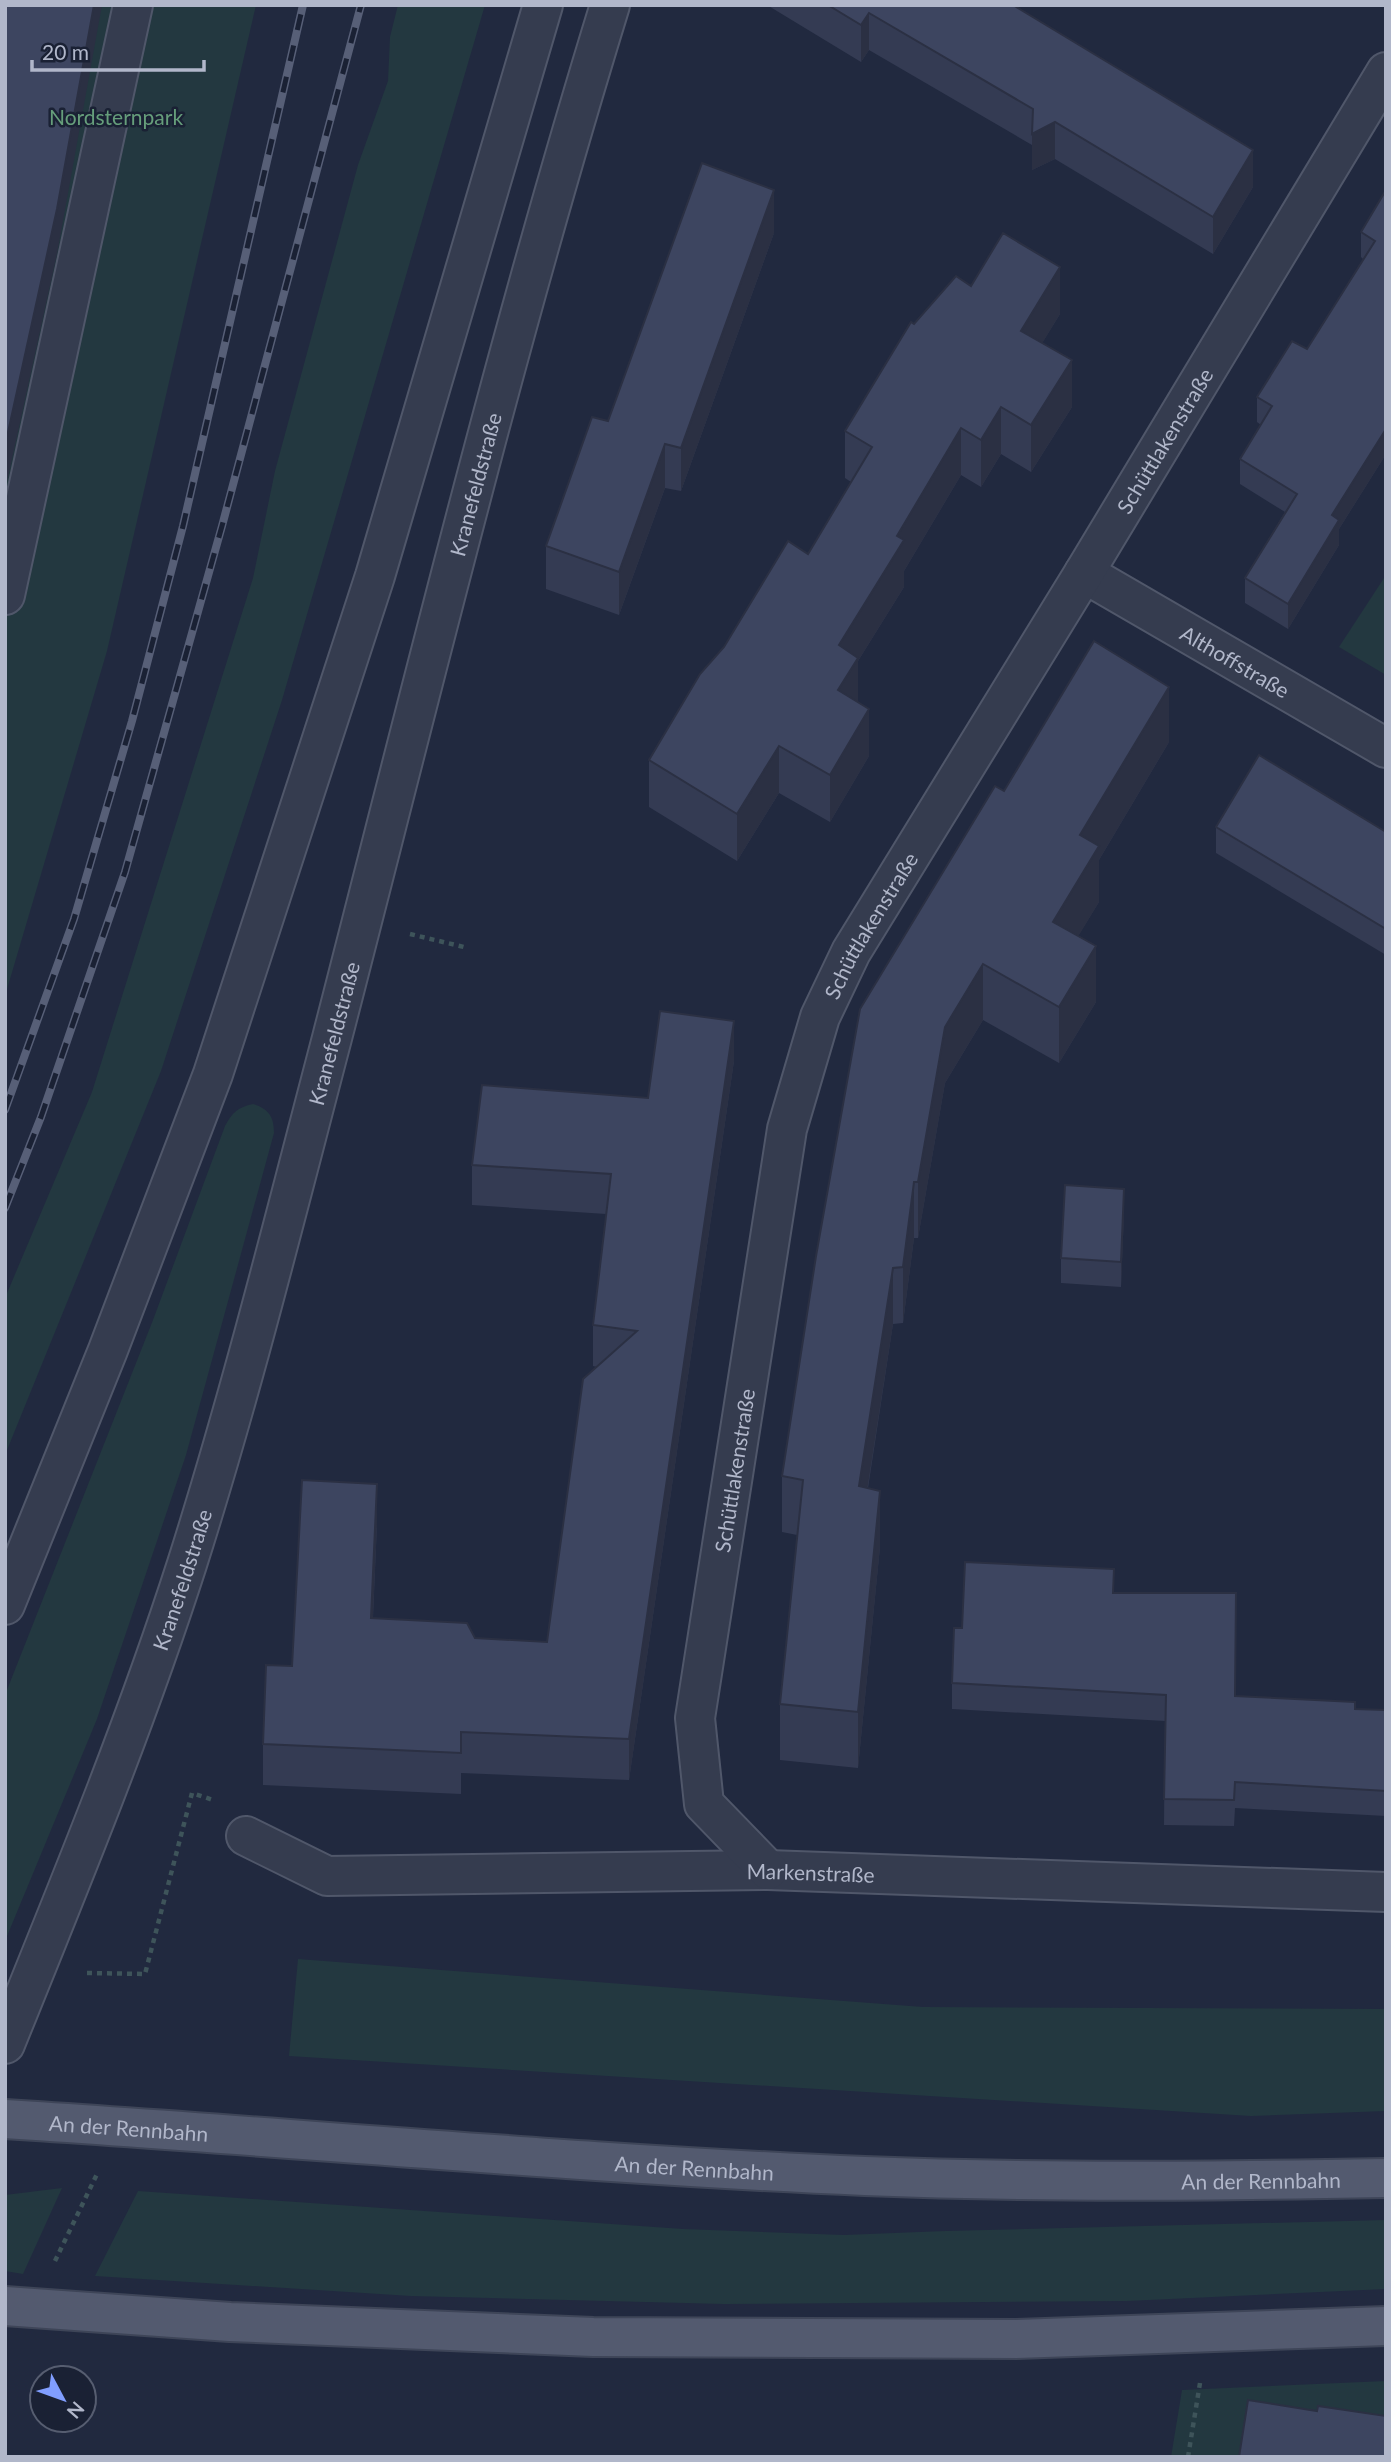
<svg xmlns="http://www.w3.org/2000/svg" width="1391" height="2462" viewBox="0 0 1391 2462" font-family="Lato,sans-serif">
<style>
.green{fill:#233840}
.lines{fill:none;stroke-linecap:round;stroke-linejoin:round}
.minor-casing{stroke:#50576a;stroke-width:42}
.major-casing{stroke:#3e4558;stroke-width:42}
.path{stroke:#3e545a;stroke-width:4.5;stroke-dasharray:5 5;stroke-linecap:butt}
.minor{stroke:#353c4f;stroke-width:38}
.major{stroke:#535a6f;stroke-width:38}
.rail-casing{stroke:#575f77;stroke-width:8}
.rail{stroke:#1a2134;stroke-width:5;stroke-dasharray:16;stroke-linecap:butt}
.wall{fill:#343b53}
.shaded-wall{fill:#2b3043}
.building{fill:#3d4560;stroke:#2b3043;stroke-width:2}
.labels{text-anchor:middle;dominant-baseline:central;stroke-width:5;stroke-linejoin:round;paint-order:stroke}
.park-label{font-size:21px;fill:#669e7b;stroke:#1a2134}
.street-label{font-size:21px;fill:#b1b7ca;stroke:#1a2134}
</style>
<rect width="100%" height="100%" fill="#21293f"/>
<g class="green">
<path d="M 5,5 L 256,5 L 107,651 L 5,996 Z"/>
<path d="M 398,5 L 485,5 L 282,700 L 161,1071 L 5,1455 L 5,1298 L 92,1092 L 253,578 L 275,471 L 358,165 L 388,81 L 390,37 Z"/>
<path d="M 1386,575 L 1386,675 L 1339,647 Z"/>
<path d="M 253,1104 C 269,1109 274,1117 274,1133 L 186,1455 L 97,1719 L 5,1941 L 5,1695 L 153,1320 L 225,1126 C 232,1113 238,1107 253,1104 Z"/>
<path d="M 298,1959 L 923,2007 L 1386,2009 L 1386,2111 L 1251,2116 L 289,2056 Z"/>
<path d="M 62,2188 L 23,2274 L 5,2271 L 5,2195 Z"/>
<path d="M 138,2191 L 683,2229 L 844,2235 L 945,2231 L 1386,2220 L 1386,2289 L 1127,2301 L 724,2304 L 411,2296 L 95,2276 Z"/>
<path d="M 1386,2381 L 1386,2457 L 1171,2457 L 1182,2390 Z"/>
</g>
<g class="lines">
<g class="minor-casing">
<g id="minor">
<path id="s1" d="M 1084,573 L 1386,748"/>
<path d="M 5,595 L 133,5"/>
<path d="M 5,1605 L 108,1350 L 213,1074 L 375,576 L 543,5"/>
<path id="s2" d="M 246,1836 L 327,1876 L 768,1870 L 1386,1892"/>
<path id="s3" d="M 768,1870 L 704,1804 L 695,1718 L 787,1129 L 820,1017 L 851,952 L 1084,573 L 1386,72"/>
<path id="s4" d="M 5,2044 C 69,1886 135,1726 187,1564 C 242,1391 286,1213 332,1038 C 421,693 505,346 610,5"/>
</g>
</g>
<g class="major-casing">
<g id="major">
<path id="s5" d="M 5,2119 C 292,2137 578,2164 865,2176 C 1038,2183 1212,2181 1386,2178"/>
<path d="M 5,2306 L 230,2322 L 593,2337 L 1016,2339 L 1386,2326"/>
</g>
</g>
<g class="path">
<path d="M 410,934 L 468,948"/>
<path d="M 87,1973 L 145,1974 L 192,1793 L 213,1800"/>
<path d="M 55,2261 L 97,2174"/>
<path d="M 1188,2457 L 1200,2383"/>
</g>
<use href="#minor" class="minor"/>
<use href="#major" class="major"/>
<g class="rail-casing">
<g id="rail">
<path d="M 5,1110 L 74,919 L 132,721 L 183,526 L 303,5"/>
<path d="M 5,1208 L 41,1117 L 125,872 L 222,526 L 361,5"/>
</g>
</g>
<use href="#rail" class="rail"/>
</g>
<g class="wall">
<path d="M 767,5 L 1013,5 L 1253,187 L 1213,254 L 1055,159 L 1032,170 L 1032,145 L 869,50 L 861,62 Z"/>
<path d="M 1386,190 L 1386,454 L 1339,529 L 1339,545 L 1288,629 L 1245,603 L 1245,578 L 1285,512 L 1240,484 L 1240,459 L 1261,425 L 1257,422 L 1257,397 L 1307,349 L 1363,259 L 1361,257 L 1361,232 Z"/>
<path d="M 774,233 L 681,491 L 665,488 L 619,615 L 546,589 L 546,546 L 608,421 Z"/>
<path d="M 971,286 L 1060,314 L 1042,343 L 1072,407 L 1031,472 L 1001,454 L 981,487 L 961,475 L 904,571 L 904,587 L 858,661 L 858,703 L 869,756 L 830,822 L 779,793 L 737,861 L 649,807 L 649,760 L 808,554 L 851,482 L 845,478 L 845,431 L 914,324 Z"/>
<path d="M 1169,742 L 1099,860 L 1099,902 L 1078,936 L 1096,1002 L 1059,1063 L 983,1020 L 945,1083 L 918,1238 L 914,1238 L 903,1323 L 893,1324 L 868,1488 L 880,1547 L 858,1768 L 780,1760 L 780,1704 L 797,1535 L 782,1532 L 782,1476 L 1004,791 Z"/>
<path d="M 1216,827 L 1386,832 L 1386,955 L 1216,853 Z"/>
<path d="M 734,1061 L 629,1780 L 461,1773 L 461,1794 L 263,1785 L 263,1744 L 292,1666 L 377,1524 L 373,1618 L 475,1638 L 547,1642 L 597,1367 L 593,1366 L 593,1325 L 606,1214 L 472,1205 L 472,1165 L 648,1098 Z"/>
<path d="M 1124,1214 L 1121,1287 L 1061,1283 L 1061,1258 Z"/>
<path d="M 1114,1593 L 1236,1696 L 1355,1709 L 1386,1710 L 1386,1816 L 1235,1808 L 1234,1826 L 1164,1825 L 1165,1721 L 952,1709 L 952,1683 L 962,1628 Z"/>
</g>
<g class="shaded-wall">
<path d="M 94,5 L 102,5 L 57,254 L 5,491 L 5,446 Z"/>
<path d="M 869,13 L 869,50 L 861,62 L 861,25 Z"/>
<path d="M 1055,122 L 1055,159 L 1032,170 L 1032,134 Z"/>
<path d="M 1253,150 L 1253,187 L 1213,254 L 1213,217 Z"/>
<path d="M 774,190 L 774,233 L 681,491 L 681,448 Z"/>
<path d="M 1060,267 L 1060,314 L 1021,378 L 1021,331 Z"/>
<path d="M 1072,360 L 1072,407 L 1031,472 L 1031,425 Z"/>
<path d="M 1001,407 L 1001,454 L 981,487 L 981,440 Z"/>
<path d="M 961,428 L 961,475 L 904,571 L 904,587 L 858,661 L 858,705 L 838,737 L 839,645 L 897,536 Z"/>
<path d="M 1386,429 L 1386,454 L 1339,529 L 1339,545 L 1288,629 L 1288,604 L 1332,515 Z"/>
<path d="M 665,444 L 665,488 L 619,615 L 619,572 Z"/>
<path d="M 1169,687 L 1169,742 L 1099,860 L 1099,902 L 1053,978 L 1053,922 L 1080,835 Z"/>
<path d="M 869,709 L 869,756 L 830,822 L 830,775 Z"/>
<path d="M 779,746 L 779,793 L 737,861 L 737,814 Z"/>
<path d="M 1096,946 L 1096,1002 L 1059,1063 L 1059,1007 Z"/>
<path d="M 983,964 L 983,1020 L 945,1083 L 918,1238 L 918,1182 L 945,1027 Z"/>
<path d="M 734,1021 L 734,1061 L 629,1780 L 629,1739 Z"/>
<path d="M 914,1182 L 914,1238 L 903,1323 L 903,1267 Z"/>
<path d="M 1124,1189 L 1124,1214 L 1121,1287 L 1121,1262 Z"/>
<path d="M 893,1268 L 893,1324 L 859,1542 L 859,1486 Z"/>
<path d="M 377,1484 L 377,1524 L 371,1658 L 371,1618 Z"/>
<path d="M 880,1491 L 880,1547 L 858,1768 L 858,1712 Z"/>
</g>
<g class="building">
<path d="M 5,5 L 94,5 L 57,209 L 5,446 Z"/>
<path d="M 828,5 L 1013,5 L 1253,150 L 1213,217 L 1055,122 L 1032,134 L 1033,109 L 869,13 L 861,25 Z"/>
<path d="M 702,163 L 774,190 L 681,448 L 665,444 L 619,572 L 546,546 L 592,417 L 608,421 Z"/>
<path d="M 1386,190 L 1386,429 L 1332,515 L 1339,520 L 1288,604 L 1245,578 L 1297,494 L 1240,459 L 1272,406 L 1257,397 L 1292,341 L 1307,349 L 1375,241 L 1361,232 Z"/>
<path d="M 1003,233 L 1060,267 L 1021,331 L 1072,360 L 1031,425 L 1001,407 L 981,440 L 961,428 L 897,536 L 904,540 L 839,645 L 858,658 L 838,690 L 869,709 L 830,775 L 779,746 L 737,814 L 649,760 L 700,674 L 724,647 L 788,541 L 808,554 L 872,447 L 845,431 L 911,322 L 914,324 L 956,276 L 971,286 Z"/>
<path d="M 1094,641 L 1169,687 L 1080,835 L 1099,846 L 1053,922 L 1096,946 L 1059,1007 L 983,964 L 945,1027 L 918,1182 L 914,1182 L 903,1267 L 893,1268 L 859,1486 L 880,1491 L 858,1712 L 780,1704 L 803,1480 L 782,1476 L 816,1256 L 860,1009 L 995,786 L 1004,791 Z"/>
<path d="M 1259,755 L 1386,832 L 1386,929 L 1216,827 Z"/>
<path d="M 660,1011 L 734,1021 L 629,1739 L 461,1732 L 461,1753 L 263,1744 L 266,1665 L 292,1666 L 302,1480 L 377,1484 L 371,1618 L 467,1623 L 475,1638 L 547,1642 L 583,1379 L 637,1331 L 593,1325 L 611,1174 L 472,1165 L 482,1085 L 648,1098 Z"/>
<path d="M 1065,1185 L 1124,1189 L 1121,1262 L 1061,1258 Z"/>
<path d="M 965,1562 L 1114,1569 L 1113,1593 L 1236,1593 L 1235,1696 L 1355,1702 L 1355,1709 L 1386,1710 L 1386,1791 L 1235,1782 L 1234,1800 L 1164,1799 L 1166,1695 L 952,1683 L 954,1628 L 962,1628 Z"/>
<path d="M 1248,2400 L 1317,2411 L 1318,2406 L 1386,2416 L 1386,2457 L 1239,2457 Z"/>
</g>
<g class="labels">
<g class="park-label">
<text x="116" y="116">Nordsternpark</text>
</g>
<g class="street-label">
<text stroke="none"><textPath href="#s3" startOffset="1563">Schüttlakenstraße</textPath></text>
<text stroke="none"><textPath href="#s4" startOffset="1631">Kranefeldstraße</textPath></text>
<text stroke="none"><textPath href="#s1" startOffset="175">Althoffstraße</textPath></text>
<text stroke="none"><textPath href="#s3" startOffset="996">Schüttlakenstraße</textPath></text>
<text stroke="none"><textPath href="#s4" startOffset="1064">Kranefeldstraße</textPath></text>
<text stroke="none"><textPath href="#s3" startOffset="429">Schüttlakenstraße</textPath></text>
<text stroke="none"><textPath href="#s4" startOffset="497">Kranefeldstraße</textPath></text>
<text stroke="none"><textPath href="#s2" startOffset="574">Markenstraße</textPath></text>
<text stroke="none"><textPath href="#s5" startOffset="124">An der Rennbahn</textPath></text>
<text stroke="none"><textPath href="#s5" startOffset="691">An der Rennbahn</textPath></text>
<text stroke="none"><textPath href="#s5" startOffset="1258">An der Rennbahn</textPath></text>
</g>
</g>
<rect width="1391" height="2462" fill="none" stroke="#b1b7ca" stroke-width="14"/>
<g transform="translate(63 2399) rotate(131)"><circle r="33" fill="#1a2134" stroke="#565d70" stroke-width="2"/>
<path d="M0-5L12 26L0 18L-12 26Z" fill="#819eff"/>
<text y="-10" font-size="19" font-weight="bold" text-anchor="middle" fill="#b1b7ca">N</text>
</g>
<path d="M32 60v10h172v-10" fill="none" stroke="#b1b7ca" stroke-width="3.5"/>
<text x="42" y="60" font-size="21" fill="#b1b7ca" stroke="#1a2134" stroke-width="5" paint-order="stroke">20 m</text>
</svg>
